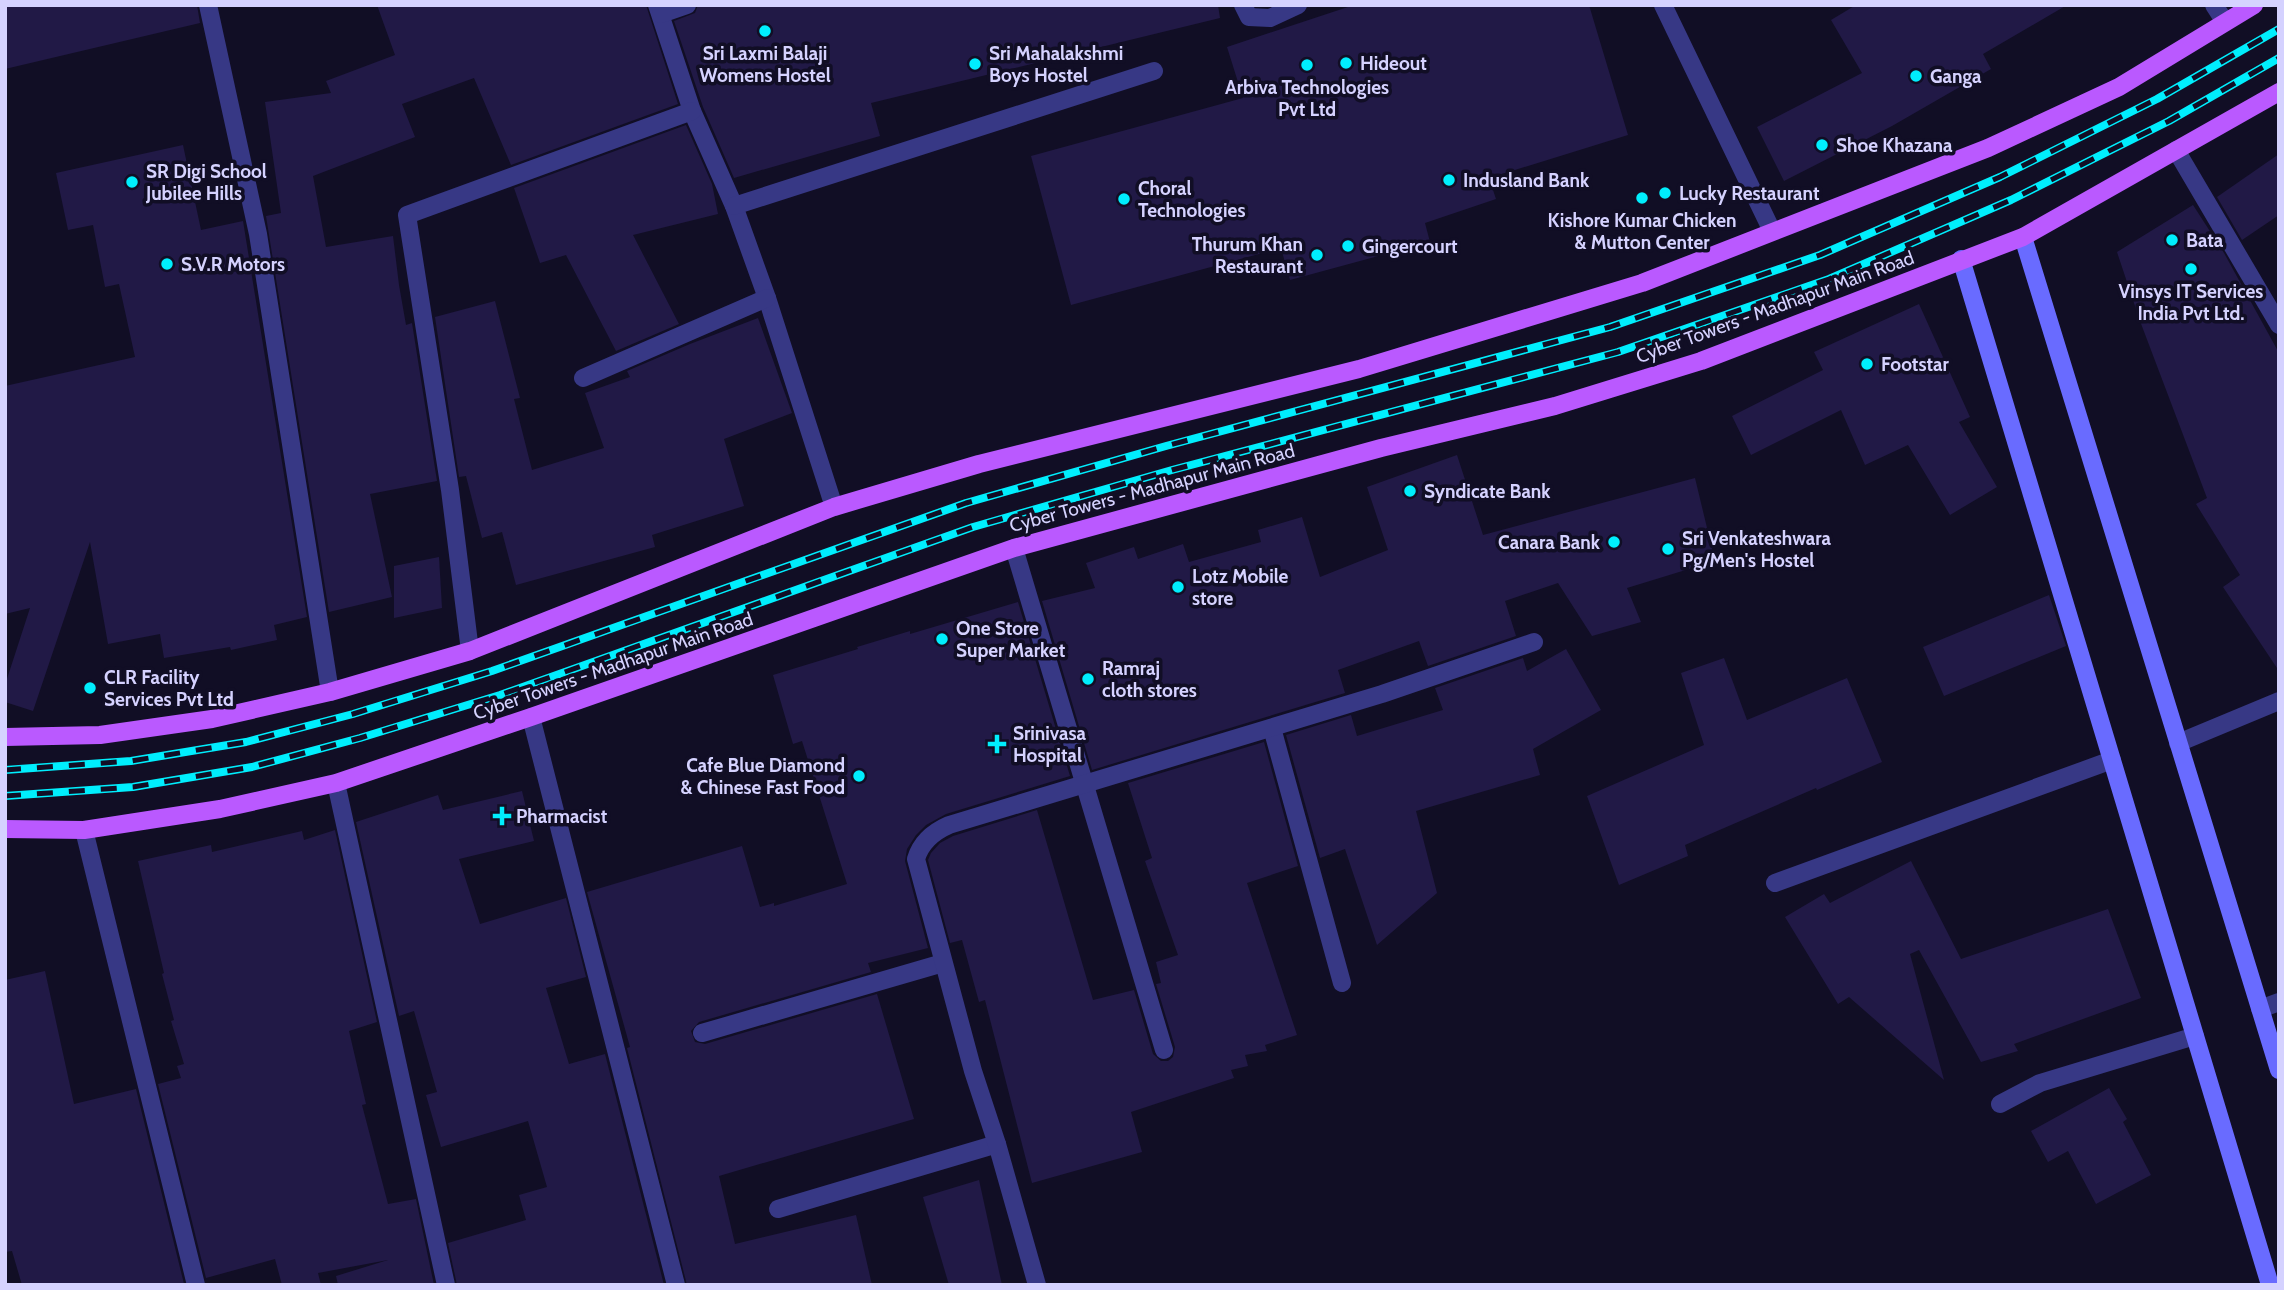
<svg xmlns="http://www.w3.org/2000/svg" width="2284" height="1290" viewBox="0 0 2284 1290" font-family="Cabin,sans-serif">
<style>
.building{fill:#211946}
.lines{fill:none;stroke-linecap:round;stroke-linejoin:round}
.street{stroke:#373885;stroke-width:18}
.secondary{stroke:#696bff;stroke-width:18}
.primary{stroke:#ba59ff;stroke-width:18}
.rail-casing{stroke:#00eefd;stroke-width:8}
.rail{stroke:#110e25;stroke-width:5;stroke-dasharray:16;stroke-linecap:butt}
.poi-dot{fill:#00eefd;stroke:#110e25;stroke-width:2.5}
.labels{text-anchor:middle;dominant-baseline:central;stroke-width:7;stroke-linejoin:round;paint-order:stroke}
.poi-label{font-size:19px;font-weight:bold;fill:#d5d2ff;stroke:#110e25;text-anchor:start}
.street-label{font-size:19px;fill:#d5d2ff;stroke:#110e25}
</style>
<rect width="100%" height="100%" fill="#110e25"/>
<g class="building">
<path d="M 5,5 L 197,5 L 200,23 L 5,69 Z"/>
<path d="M 377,5 L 646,5 L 678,104 L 511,165 L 474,78 L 402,104 L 415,137 L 313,176 L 326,247 L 393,236 L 399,285 L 406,325 L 412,323 L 437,481 L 370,494 L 392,597 L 329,612 L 266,216 L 281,213 L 265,102 L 331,93 L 326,81 L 395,55 Z"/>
<path d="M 698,5 L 1218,5 L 1220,18 L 871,103 L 880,136 L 734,178 L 703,107 L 674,21 L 695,13 Z"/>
<path d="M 1354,5 L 1589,5 L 1628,135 L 1489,178 L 1496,199 L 1425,223 L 1430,242 L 1290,280 L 1281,248 L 1071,305 L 1031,156 L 1243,98 L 1227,47 Z"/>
<path d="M 1856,5 L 2067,5 L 1983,54 L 1991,69 L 1892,126 L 1784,181 L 1757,127 L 1862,73 L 1831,20 Z"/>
<path d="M 686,125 L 712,184 L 718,214 L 633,235 L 679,324 L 616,351 L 566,255 L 540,263 L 514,188 Z"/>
<path d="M 183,145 L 201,230 L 243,221 L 307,617 L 274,625 L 277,640 L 231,650 L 230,647 L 164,658 L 160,634 L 108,644 L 90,542 L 33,711 L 5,702 L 5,685 L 30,608 L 5,614 L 5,386 L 135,357 L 119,284 L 105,287 L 93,225 L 68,230 L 56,173 Z"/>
<path d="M 2279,154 L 2279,215 L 2242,240 L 2217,197 Z"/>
<path d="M 2193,205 L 2224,253 L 2279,353 L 2279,671 L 2223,587 L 2240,575 L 2196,504 L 2207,498 L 2140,321 L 2117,252 Z"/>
<path d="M 495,301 L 520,398 L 514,399 L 532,470 L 604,448 L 585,393 L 630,377 L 627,371 L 690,344 L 758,318 L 792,413 L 724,439 L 744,506 L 652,535 L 655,547 L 516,585 L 502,532 L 482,538 L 466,476 L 459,477 L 435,317 Z"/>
<path d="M 1919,304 L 1970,417 L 1959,422 L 1997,487 L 1950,515 L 1908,445 L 1865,465 L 1841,410 L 1751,455 L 1732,416 L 1823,370 L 1814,352 Z"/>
<path d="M 1457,455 L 1483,535 L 1695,478 L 1715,561 L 1627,588 L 1641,622 L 1592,636 L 1558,583 L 1505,601 L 1516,636 L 1428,666 L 1419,641 L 1338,670 L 1345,693 L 1092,770 L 1042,601 L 1095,588 L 1086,563 L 1134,547 L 1138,559 L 1183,544 L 1189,562 L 1261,542 L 1258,530 L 1302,517 L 1320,577 L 1388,550 L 1367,487 Z"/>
<path d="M 439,557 L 442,608 L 394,618 L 394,566 Z"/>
<path d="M 2049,595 L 2066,646 L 1944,696 L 1923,647 Z"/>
<path d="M 1018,602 L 1070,776 L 946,814 L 926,825 L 916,835 L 907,849 L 905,861 L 928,948 L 868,963 L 871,972 L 699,1022 L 691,1031 L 695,1042 L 705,1044 L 877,994 L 914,1119 L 719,1176 L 735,1244 L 856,1215 L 872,1285 L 687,1285 L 627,1048 L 630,1047 L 587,892 L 742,846 L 760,907 L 774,903 L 774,906 L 847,884 L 802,741 L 793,744 L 773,675 L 858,649 L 857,647 L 910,631 L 910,634 Z"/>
<path d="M 1566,649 L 1601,710 L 1533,749 L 1540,775 L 1416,811 L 1437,893 L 1377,945 L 1345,849 L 1320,858 L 1286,735 L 1351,715 L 1357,736 L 1443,710 L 1435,688 L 1523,658 L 1527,671 Z"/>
<path d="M 1724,658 L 1747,720 L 1847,678 L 1882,762 L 1817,790 L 1816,788 L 1685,845 L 1688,856 L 1619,885 L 1587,796 L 1704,745 L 1681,673 Z"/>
<path d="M 1264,742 L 1298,866 L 1247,883 L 1297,1035 L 1265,1045 L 1267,1051 L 1245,1055 L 1248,1066 L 1231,1070 L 1234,1078 L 1131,1112 L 1142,1152 L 1032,1183 L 985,1000 L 979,1002 L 962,940 L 950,943 L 928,860 L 931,853 L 940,843 L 953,836 L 1037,810 L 1093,1000 L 1134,990 L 1153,1054 L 1161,1061 L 1168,1061 L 1173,1057 L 1175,1047 L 1156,984 L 1161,983 L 1156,962 L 1178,955 L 1145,861 L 1152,858 L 1128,783 Z"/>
<path d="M 522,791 L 534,841 L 459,859 L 480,924 L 566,898 L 586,977 L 546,988 L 569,1064 L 605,1054 L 664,1285 L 457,1285 L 448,1243 L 526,1220 L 519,1195 L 547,1187 L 528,1121 L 441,1147 L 426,1095 L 437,1092 L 414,1011 L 399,1016 L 356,822 L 438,795 L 443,810 Z"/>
<path d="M 335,830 L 377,1022 L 349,1031 L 366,1104 L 362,1105 L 388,1204 L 416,1199 L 434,1285 L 338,1285 L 336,1276 L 388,1260 L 318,1273 L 321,1285 L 282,1285 L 275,1259 L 206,1278 L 158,1084 L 181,1078 L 177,1066 L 184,1064 L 171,1021 L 174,1020 L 162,974 L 164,973 L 138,861 L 211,845 L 212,852 L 302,831 L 304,840 Z"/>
<path d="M 1911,861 L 1961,959 L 2108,909 L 2141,998 L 2014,1044 L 2018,1051 L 1981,1062 L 1919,950 L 1910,954 L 1944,1080 L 1849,997 L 1838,1004 L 1785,917 L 1824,894 L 1830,903 Z"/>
<path d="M 45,971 L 74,1104 L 136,1089 L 184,1284 L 22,1285 L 12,1251 L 5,1252 L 5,980 Z"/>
<path d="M 2109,1088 L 2127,1119 L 2123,1122 L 2151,1175 L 2096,1204 L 2068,1151 L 2048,1162 L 2031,1131 Z"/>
<path d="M 979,1180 L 1002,1285 L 949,1285 L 923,1197 Z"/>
</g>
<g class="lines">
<g class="street">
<path d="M 208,5 L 258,234 L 330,692"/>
<path d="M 657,5 L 692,111 L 734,206 L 767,298 L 834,507"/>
<path d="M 1243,5 L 1249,17 L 1270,18 L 1298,5"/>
<path d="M 1663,5 L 1772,231"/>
<path d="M 2214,5 L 2225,22"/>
<path d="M 661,14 L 687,5"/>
<path d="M 2176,150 L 2279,325"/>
<path d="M 734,206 L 1154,71"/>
<path d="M 583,378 L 767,298"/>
<path d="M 1014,548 L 1164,1050"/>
<path d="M 470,651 L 450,490 L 407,215 L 692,111"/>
<path d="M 531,717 L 676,1285"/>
<path d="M 1272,728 L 1342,983"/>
<path d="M 2178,743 L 2279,701"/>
<path d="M 336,783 L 446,1285"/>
<path d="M 84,830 L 196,1285"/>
<path d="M 1775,883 L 2112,760"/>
<path d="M 2260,1009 L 2279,1002"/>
<path d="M 702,1033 L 943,963"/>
<path d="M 2000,1104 L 2040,1083 L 2195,1036"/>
<path d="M 778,1209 L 997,1144"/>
<path d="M 1037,1285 L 997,1144 L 973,1071 L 916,859 C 921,842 933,832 949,825 L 1382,694 L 1534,642"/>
</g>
<g class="secondary">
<path d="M 2023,237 L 2279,1070"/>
<path d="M 1961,259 L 2270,1285"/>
</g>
<g class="primary">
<path d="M 5,737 L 100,735 L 212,719 L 330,692 L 470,651 L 834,507 L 979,464 L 1359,369 L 1642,283 L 1988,148 L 2119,87 L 2254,5"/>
<path d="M 5,829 L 84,830 L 220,809 L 336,783 L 531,717 L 1014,548 L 1381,448 L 1555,406 L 1701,361 L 2023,237 L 2279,92"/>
</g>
<g class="rail-casing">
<g id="rail">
<path d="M 5,770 L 131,761 L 246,742 L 353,714 L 492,671 L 966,503 L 1166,446 L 1610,327 L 1820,255 L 2000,177 L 2157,99 L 2279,29"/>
<path d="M 5,796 L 133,787 L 252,767 L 360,738 L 500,695 L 973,527 L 1172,470 L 1618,352 L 1829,279 L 2011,200 L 2169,121 L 2279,58"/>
</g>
</g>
<use href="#rail" class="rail"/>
</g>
<g class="poi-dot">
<circle cx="765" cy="31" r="7"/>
<circle cx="1346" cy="63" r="7"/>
<circle cx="975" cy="64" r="7"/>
<circle cx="1307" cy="65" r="7"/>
<circle cx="1916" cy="76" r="7"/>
<circle cx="1822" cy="145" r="7"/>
<circle cx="1449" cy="180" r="7"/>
<circle cx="132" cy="182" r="7"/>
<circle cx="1665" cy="193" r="7"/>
<circle cx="1642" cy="198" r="7"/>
<circle cx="1124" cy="199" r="7"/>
<circle cx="2172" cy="240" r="7"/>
<circle cx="1348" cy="246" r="7"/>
<circle cx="1317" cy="255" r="7"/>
<circle cx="167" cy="264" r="7"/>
<circle cx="2191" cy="269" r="7"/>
<circle cx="1867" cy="364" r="7"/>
<circle cx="1410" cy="491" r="7"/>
<circle cx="1614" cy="542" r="7"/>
<circle cx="1668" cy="549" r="7"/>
<circle cx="1178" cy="587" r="7"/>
<circle cx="942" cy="639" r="7"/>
<circle cx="1088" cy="679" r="7"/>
<circle cx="90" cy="688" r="7"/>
<path d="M993.5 733.5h7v7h7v7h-7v7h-7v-7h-7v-7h7z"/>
<circle cx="859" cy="776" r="7"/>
<path d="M498.5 805.5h7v7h7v7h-7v7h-7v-7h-7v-7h7z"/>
</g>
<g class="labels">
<g class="poi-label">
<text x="765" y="53" text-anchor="middle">Sri Laxmi Balaji<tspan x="765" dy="22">Womens Hostel</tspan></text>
<text x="989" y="53">Sri Mahalakshmi<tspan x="989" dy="22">Boys Hostel</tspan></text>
<text x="1360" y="63">Hideout</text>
<text x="1930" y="76">Ganga</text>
<text x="1307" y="87" text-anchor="middle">Arbiva Technologies<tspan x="1307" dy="22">Pvt Ltd</tspan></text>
<text x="1836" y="145">Shoe Khazana</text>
<text x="146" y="171">SR Digi School<tspan x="146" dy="22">Jubilee Hills</tspan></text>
<text x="1463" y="180">Indusland Bank</text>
<text x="1138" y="188">Choral<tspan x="1138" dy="22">Technologies</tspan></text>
<text x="1679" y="193">Lucky Restaurant</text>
<text x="1642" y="220" text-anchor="middle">Kishore Kumar Chicken<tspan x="1642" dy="22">&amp; Mutton Center</tspan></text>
<text x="2186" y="240">Bata</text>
<text x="1303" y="244" text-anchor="end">Thurum Khan<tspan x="1303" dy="22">Restaurant</tspan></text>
<text x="1362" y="246">Gingercourt</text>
<text x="181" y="264">S.V.R Motors</text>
<text x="2191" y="291" text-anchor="middle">Vinsys IT Services<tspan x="2191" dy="22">India Pvt Ltd.</tspan></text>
<text x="1881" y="364">Footstar</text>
<text x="1424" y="491">Syndicate Bank</text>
<text x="1682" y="538">Sri Venkateshwara<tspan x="1682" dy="22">Pg/Men's Hostel</tspan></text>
<text x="1600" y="542" text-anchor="end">Canara Bank</text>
<text x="1192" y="576">Lotz Mobile<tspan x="1192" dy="22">store</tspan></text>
<text x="956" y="628">One Store<tspan x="956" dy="22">Super Market</tspan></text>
<text x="1102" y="668">Ramraj<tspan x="1102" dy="22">cloth stores</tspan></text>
<text x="104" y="677">CLR Facility<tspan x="104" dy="22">Services Pvt Ltd</tspan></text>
<text x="1013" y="733">Srinivasa<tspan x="1013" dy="22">Hospital</tspan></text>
<text x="845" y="765" text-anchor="end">Cafe Blue Diamond<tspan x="845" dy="22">&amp; Chinese Fast Food</tspan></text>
<text x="516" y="816">Pharmacist</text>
</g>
<g class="street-label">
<text transform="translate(1775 307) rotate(-20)">Cyber Towers - Madhapur Main Road</text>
<text transform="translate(1152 488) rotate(-15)">Cyber Towers - Madhapur Main Road</text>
<text transform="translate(613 666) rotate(-19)">Cyber Towers - Madhapur Main Road</text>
</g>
</g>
<rect width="2284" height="1290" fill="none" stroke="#d5d2ff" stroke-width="14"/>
</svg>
